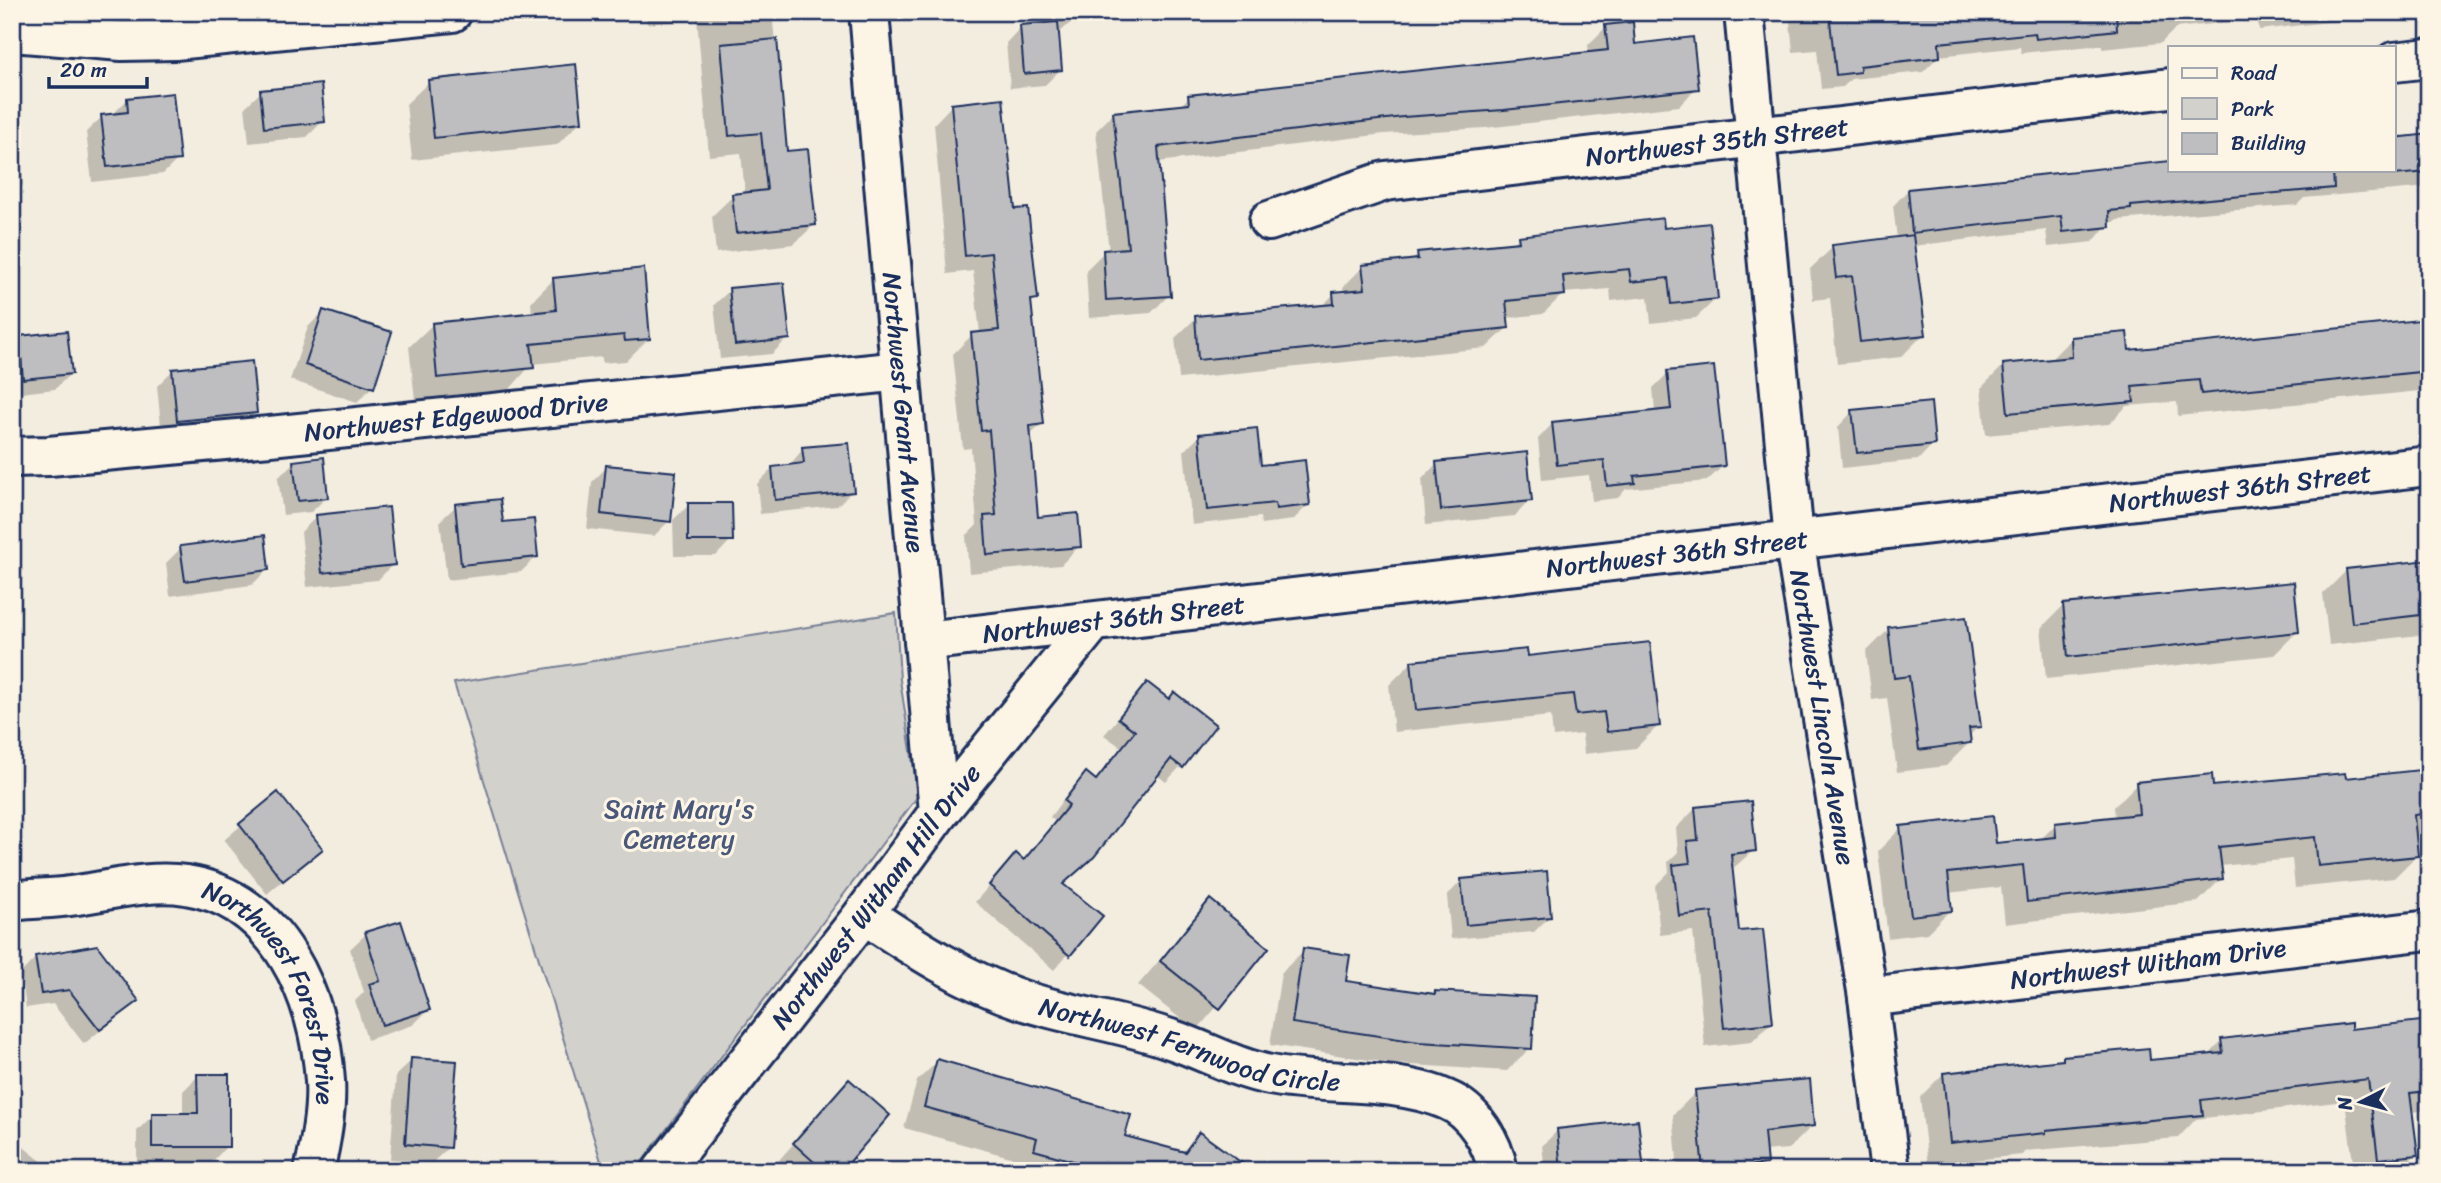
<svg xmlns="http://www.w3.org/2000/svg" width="2441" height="1183" viewBox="0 0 2441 1183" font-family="Sriracha,sans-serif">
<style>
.green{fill:#d3d1cc;stroke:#778095;stroke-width:2}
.shadow{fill:#0003}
.building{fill:#bebec0;stroke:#1b2f5e;stroke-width:2}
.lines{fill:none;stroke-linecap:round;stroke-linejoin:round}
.minor-casing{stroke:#1b2f5e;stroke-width:44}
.minor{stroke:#fcf5e5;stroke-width:38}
.labels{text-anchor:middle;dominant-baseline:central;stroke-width:6;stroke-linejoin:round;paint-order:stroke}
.street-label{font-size:26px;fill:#1b2f5e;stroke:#fcf5e5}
.park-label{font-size:26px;fill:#49587a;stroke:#fcf5e5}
</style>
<rect width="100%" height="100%" fill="#f3ede0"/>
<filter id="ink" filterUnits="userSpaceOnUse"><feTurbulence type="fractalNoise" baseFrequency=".0143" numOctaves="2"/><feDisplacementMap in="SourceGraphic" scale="14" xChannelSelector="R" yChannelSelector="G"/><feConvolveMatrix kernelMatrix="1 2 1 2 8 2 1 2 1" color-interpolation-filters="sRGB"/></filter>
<g filter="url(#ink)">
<path class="green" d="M 896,613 L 900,680 L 918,796 L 635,1171 L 604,1171 L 454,683 Z"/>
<g class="shadow">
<path d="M 646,12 L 772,12 L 786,153 L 815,224 L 794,244 L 716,253 L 712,216 L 733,196 L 745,194 L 741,153 L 709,156 L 697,19 L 647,24 Z"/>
<path d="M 1025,12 L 1079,12 L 1079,15 L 1057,35 L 1060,70 L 1045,85 L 1010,88 L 1006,43 L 1021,27 L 1027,27 Z"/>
<path d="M 1789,12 L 2417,12 L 2259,30 L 2258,19 L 2176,28 L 2161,43 L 2102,49 L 2102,45 L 2021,53 L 2020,47 L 1939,56 L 1923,72 L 1851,79 L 1843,87 L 1821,89 L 1817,50 L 1793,52 Z"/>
<path d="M 1606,27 L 1697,88 L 1679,106 L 1485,128 L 1384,134 L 1158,162 L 1169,295 L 1151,313 L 1089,318 L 1086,270 L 1104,252 L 1109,252 L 1096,131 L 1114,113 L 1180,106 L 1189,97 L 1589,54 L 1588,45 Z"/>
<path d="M 429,82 L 580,122 L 557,145 L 412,160 L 406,104 Z"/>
<path d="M 261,92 L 323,121 L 307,137 L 249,143 L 245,107 Z"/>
<path d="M 127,100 L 178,159 L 163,174 L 92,182 L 86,132 L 102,117 L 111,116 Z"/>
<path d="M 952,105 L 1013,211 L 1036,298 L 1029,305 L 1042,424 L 1029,436 L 1036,518 L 1079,546 L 1061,565 L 969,573 L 966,536 L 977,525 L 971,448 L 963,449 L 953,354 L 972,335 L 980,334 L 973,271 L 947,274 L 934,124 Z"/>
<path d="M 2403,135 L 2403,139 L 2429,136 L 2429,187 L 2304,198 L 2297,205 L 2118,220 L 2108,224 L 2093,242 L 2048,247 L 2046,230 L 1913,246 L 1924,334 L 1901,357 L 1837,364 L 1830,298 L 1813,300 L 1810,269 L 1833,247 L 1897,239 L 1893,206 L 1908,190 L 2170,170 L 2394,170 L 2394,136 Z"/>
<path d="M 19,138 L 23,185 L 12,196 L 12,139 Z"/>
<path d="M 1662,230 L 1717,298 L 1696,318 L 1651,323 L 1648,297 L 1611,301 L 1610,289 L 1564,293 L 1543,314 L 1506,318 L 1507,328 L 1486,348 L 1179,379 L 1175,338 L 1196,318 L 1321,307 L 1334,294 L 1344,293 L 1343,287 L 1363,267 L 1411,262 L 1418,254 L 1512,245 L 1519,238 Z"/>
<path d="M 554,279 L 649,338 L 626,361 L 602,363 L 602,357 L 532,364 L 509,390 L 415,400 L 409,347 L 432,325 L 532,314 L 531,302 Z"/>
<path d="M 730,290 L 788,338 L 772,354 L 720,359 L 714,305 Z"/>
<path d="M 323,312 L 372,387 L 357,402 L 290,380 L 308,327 Z"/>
<path d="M 2429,316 L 2429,390 L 2178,416 L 2177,402 L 2127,406 L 2109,424 L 1986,435 L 1981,388 L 2004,365 L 2049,361 L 2071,339 L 2127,352 L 2419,321 Z"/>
<path d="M 19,337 L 70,374 L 55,389 L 12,394 L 12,345 Z"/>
<path d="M 172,371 L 255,413 L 239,428 L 162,436 L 157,386 Z"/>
<path d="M 1668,373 L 1723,466 L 1707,481 L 1626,489 L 1618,498 L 1592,501 L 1589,475 L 1542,480 L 1538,439 L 1553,423 L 1655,412 L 1653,388 Z"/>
<path d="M 1853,411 L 1933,444 L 1918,460 L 1842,468 L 1838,427 Z"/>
<path d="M 1200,436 L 1259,466 L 1308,505 L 1293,520 L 1261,524 L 1260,517 L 1192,525 L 1184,451 Z"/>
<path d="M 803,449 L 852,491 L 837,506 L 760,514 L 757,484 L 773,468 L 788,467 Z"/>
<path d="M 294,462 L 327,497 L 311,512 L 283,515 L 278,478 Z"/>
<path d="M 1437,463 L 1530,500 L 1515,516 L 1426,525 L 1422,479 Z"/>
<path d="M 607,467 L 669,521 L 654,536 L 587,529 L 592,482 Z"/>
<path d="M 689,505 L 731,540 L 716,556 L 674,556 L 673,520 Z"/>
<path d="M 456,506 L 501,524 L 536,557 L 521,572 L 447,580 L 440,521 Z"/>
<path d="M 317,516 L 393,564 L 378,580 L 307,587 L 301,532 Z"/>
<path d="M 181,548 L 267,570 L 252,585 L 170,596 L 166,563 Z"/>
<path d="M 2429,561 L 2429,634 L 2329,645 L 2323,594 L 2346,571 Z"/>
<path d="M 2064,605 L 2297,632 L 2274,655 L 2046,679 L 2041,628 Z"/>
<path d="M 1889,629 L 1979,726 L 1968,737 L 1969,743 L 1946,766 L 1897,772 L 1887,698 L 1872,700 L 1866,652 Z"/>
<path d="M 1526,658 L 1659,725 L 1636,748 L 1584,754 L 1582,734 L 1553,737 L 1551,716 L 1394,732 L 1389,685 L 1412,662 Z"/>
<path d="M 1147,684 L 1181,766 L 1166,782 L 1157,775 L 1062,885 L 1101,916 L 1054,970 L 975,902 L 1016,855 L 1023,861 L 1055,821 L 1050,817 L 1071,789 L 1086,774 L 1094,781 L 1121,747 L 1104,735 Z"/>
<path d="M 2429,771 L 2429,833 L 2414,835 L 2417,855 L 2394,878 L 2295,888 L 2292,859 L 2220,866 L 2221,879 L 2198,902 L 2005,924 L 2001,887 L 1948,893 L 1950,910 L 1927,933 L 1888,938 L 1878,851 L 1901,828 L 1994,845 L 2039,841 L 2056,824 L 2115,818 L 2114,807 L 2137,784 L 2211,788 L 2344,780 Z"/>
<path d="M 278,794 L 321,848 L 267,894 L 224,840 Z"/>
<path d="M 1695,809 L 1754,850 L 1731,870 L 1737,933 L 1771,1023 L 1752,1042 L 1705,1047 L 1693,931 L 1660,935 L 1655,886 L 1669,872 L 1668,862 L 1678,852 L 1676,828 Z"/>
<path d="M 1462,880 L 1549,917 L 1534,932 L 1451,939 L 1447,896 Z"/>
<path d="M 1210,902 L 1267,948 L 1196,1031 L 1138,985 Z"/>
<path d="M 366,934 L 428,1010 L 413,1025 L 367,1040 L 355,1001 L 364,992 L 350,949 Z"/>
<path d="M 1304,950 L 1344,982 L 1530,1048 L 1507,1071 L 1396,1064 L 1270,1045 L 1281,973 Z"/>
<path d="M 36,957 L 137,1000 L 84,1044 L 53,1004 L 26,1008 L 21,973 Z"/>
<path d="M 2429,1021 L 2429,1110 L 2411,1112 L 2416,1154 L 2399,1171 L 2354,1171 L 2345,1101 L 2196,1119 L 2178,1138 L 2025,1151 L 2022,1155 L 1928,1165 L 1920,1097 L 1943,1074 L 2059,1062 L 2064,1057 L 2149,1062 L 2207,1057 L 2222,1041 Z"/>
<path d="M 412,1060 L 449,1147 L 433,1162 L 390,1159 L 396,1075 Z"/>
<path d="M 938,1061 L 1123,1137 L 1181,1153 L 1199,1135 L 1250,1171 L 1014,1171 L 1017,1159 L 904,1128 L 917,1081 Z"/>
<path d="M 198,1076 L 227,1146 L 212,1162 L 137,1162 L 137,1131 L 153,1115 L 183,1115 L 183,1091 Z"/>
<path d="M 849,1081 L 840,1171 L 792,1171 L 779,1160 Z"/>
<path d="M 1696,1092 L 1812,1126 L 1789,1149 L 1764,1151 L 1765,1163 L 1758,1171 L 1678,1171 L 1673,1115 Z"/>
<path d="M 1557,1131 L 1642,1171 L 1545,1171 L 1542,1146 Z"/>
<path d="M 12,1138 L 54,1171 L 12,1171 Z"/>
</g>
<g class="building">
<path d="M 1829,12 L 2116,12 L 2117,30 L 2036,39 L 2035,33 L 1939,43 L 1940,57 L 1860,66 L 1860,72 L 1836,75 Z"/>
<path d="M 1058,22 L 1062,70 L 1024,74 L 1020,25 Z"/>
<path d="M 1633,22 L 1635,44 L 1693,37 L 1699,89 L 1504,110 L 1403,117 L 1158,147 L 1171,296 L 1106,300 L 1103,250 L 1128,248 L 1113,112 L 1189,104 L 1188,95 L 1608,50 L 1605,25 Z"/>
<path d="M 777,39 L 787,151 L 808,149 L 816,225 L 736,233 L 732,194 L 767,190 L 761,133 L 729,136 L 721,44 Z"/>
<path d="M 576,64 L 582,122 L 434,138 L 428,80 Z"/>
<path d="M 321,84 L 325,122 L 264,128 L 260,90 Z"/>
<path d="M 173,93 L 180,160 L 107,167 L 101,115 L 128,112 L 127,98 Z"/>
<path d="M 1003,98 L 1015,209 L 1028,208 L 1038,299 L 1031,300 L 1044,424 L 1030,426 L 1038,517 L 1078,513 L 1081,547 L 987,555 L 984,516 L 996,515 L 989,430 L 981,431 L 971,333 L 999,330 L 991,253 L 965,256 L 951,104 Z"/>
<path d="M 2429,134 L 2429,172 L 2394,175 L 2394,138 Z"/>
<path d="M 2170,161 L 2170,170 L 2333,170 L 2334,188 L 2131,206 L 2131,209 L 2109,211 L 2110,227 L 2063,232 L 2061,216 L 1912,233 L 1908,189 Z"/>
<path d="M 1663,218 L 1664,228 L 1710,223 L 1718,299 L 1671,304 L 1668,278 L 1631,282 L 1629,269 L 1563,276 L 1565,295 L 1506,301 L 1509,328 L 1198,360 L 1195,316 L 1334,304 L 1333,292 L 1365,289 L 1362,265 L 1418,259 L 1417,252 L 1519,242 L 1518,236 Z"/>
<path d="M 1913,235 L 1926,335 L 1860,342 L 1852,276 L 1836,278 L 1832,245 Z"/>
<path d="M 644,268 L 650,339 L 625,341 L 624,335 L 531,344 L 534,368 L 437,378 L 432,323 L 556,310 L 553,278 Z"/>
<path d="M 784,283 L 790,339 L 735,345 L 729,288 Z"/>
<path d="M 323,310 L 392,332 L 374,388 L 305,365 Z"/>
<path d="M 2429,319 L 2429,371 L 2201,394 L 2199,380 L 2132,386 L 2134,402 L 2008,413 L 2003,364 L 2072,357 L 2071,337 L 2127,332 L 2129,350 Z"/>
<path d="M 67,331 L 72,374 L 23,379 L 19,336 Z"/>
<path d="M 252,361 L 257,413 L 177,421 L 172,369 Z"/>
<path d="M 1714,366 L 1725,466 L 1634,476 L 1635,483 L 1607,486 L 1604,460 L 1557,465 L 1552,422 L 1671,409 L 1667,371 Z"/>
<path d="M 1931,402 L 1935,445 L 1857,453 L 1852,410 Z"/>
<path d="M 1257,428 L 1261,465 L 1305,460 L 1310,505 L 1276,509 L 1275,503 L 1207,510 L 1199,434 Z"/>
<path d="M 849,443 L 854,492 L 775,500 L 772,467 L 804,463 L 802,447 Z"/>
<path d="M 1527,452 L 1532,501 L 1441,510 L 1436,462 Z"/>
<path d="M 324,457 L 328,498 L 298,501 L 293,461 Z"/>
<path d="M 606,465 L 676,472 L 671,522 L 601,514 Z"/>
<path d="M 500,499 L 503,522 L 534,519 L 538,557 L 461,565 L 455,504 Z"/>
<path d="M 688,503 L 732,503 L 733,541 L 688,541 Z"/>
<path d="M 389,507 L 395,565 L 322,573 L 316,515 Z"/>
<path d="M 265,535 L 269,570 L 185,581 L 180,546 Z"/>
<path d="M 2429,560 L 2429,614 L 2352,623 L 2346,569 Z"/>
<path d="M 2294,582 L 2299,632 L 2068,657 L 2063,604 Z"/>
<path d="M 1966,617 L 1981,727 L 1969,728 L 1971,743 L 1919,750 L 1909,676 L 1894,678 L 1888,627 Z"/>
<path d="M 1650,642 L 1660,726 L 1607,732 L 1604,712 L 1576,715 L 1573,694 L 1416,710 L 1411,661 L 1527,649 L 1528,656 Z"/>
<path d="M 1147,682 L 1169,699 L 1174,692 L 1216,725 L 1183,768 L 1171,759 L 1094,857 L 1063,884 L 1103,916 L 1070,956 L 989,885 L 1016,853 L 1024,860 L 1069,805 L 1064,801 L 1086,772 L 1096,780 L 1135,731 L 1118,718 Z"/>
<path d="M 2429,769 L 2429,813 L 2414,815 L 2418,856 L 2318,866 L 2315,837 L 2219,847 L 2223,879 L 2027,902 L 2023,865 L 1948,873 L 1952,911 L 1911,916 L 1900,826 L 1993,816 L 1996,843 L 2056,837 L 2055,823 L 2139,814 L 2136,782 L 2212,774 L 2213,786 L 2345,773 L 2346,778 Z"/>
<path d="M 278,792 L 323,849 L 283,881 L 239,824 Z"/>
<path d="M 1751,801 L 1756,851 L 1731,854 L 1739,931 L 1763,929 L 1773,1023 L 1724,1028 L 1712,912 L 1679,916 L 1673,865 L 1690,863 L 1687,841 L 1698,840 L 1695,807 Z"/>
<path d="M 1547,871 L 1551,917 L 1466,925 L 1461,879 Z"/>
<path d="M 1210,899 L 1269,948 L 1220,1009 L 1160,961 Z"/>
<path d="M 401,921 L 430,1010 L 382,1025 L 369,984 L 380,981 L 365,932 Z"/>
<path d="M 97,945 L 139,1001 L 100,1030 L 69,990 L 41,994 L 35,956 Z"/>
<path d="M 1303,948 L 1350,955 L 1346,981 L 1435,994 L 1435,991 L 1535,997 L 1532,1049 L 1419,1042 L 1292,1023 Z"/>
<path d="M 2429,1020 L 2429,1091 L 2410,1093 L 2418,1155 L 2378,1159 L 2368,1079 L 2201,1100 L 2203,1115 L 2046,1130 L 2046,1133 L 1950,1143 L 1943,1073 L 2063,1060 L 2063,1056 L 2149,1048 L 2150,1060 L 2223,1053 L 2221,1039 L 2351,1023 L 2351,1029 Z"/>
<path d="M 411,1058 L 457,1061 L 450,1148 L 405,1144 Z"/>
<path d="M 937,1059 L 1131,1115 L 1125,1136 L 1185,1152 L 1199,1132 L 1253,1171 L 1109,1171 L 1034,1150 L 1037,1138 L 924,1107 Z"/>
<path d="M 197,1074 L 229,1074 L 229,1147 L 152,1147 L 152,1113 L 198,1113 Z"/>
<path d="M 849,1079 L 890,1115 L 842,1171 L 824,1171 L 793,1143 Z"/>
<path d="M 1810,1079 L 1814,1126 L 1764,1132 L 1767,1164 L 1703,1170 L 1695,1090 Z"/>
<path d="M 1638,1120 L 1644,1171 L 1561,1171 L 1557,1129 Z"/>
</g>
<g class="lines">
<g class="minor-casing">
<g id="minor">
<path id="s1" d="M 869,12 L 939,812"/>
<path id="s2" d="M 1744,12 L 1794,539 L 1868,997 L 1890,1171"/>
<path d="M 12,32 L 122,41 L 175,40 L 452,12"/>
<path d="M 2394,62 L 2429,58"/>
<path id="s3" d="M 1269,221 L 1385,181 L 2170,88"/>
<path id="s4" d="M 12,457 L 49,456 L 270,436 L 901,371"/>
<path id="s5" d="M 924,641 L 2429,466"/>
<path id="s6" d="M 12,901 C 32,898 51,899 70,896 C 108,891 149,879 186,885 C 279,899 320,998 325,1081 C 327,1111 321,1142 314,1171"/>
<path id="s7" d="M 864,914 C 913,947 965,981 1022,1000 C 1070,1016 1122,1022 1170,1039 C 1204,1050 1234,1068 1270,1075 C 1326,1086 1396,1077 1447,1100 C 1474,1111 1493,1143 1498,1171"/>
<path id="s8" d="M 1868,997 L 2429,930"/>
<path id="s9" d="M 662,1171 L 864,914 L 939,812 L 1093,622"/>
</g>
</g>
<use href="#minor" class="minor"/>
</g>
</g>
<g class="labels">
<g class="street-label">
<text stroke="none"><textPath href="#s3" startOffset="457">Northwest 35th Street</textPath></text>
<text stroke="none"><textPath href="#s1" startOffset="402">Northwest Grant Avenue</textPath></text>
<text stroke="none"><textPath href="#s4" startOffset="446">Northwest Edgewood Drive</textPath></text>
<text stroke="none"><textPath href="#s5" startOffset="1325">Northwest 36th Street</textPath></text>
<text stroke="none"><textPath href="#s5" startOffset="758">Northwest 36th Street</textPath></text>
<text stroke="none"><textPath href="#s5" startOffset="191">Northwest 36th Street</textPath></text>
<text stroke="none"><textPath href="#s2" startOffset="710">Northwest Lincoln Avenue</textPath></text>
<text stroke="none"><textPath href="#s9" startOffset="348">Northwest Witham Hill Drive</textPath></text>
<text stroke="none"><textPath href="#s8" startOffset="282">Northwest Witham Drive</textPath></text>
<text stroke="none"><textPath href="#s6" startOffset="326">Northwest Forest Drive</textPath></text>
<text stroke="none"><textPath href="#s7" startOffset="355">Northwest Fernwood Circle</textPath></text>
</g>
<g class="park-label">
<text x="679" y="809">Saint Mary's<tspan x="679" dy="30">Cemetery</tspan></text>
</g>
</g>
<rect width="2441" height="1183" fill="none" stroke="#fcf5e5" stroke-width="42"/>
<rect x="21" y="21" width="2399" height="1141" fill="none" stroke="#1b2f5e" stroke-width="2.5" filter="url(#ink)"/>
<rect x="2168" y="46" width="228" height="126" fill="#fcf5e5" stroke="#a2a6af" stroke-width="2"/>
<rect x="2182" y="68" width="35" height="10" fill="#fcf5e5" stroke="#a2a6af" stroke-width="2"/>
<text x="2231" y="80" font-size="21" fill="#1b2f5e">Road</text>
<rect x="2182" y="98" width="35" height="21" fill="#d3d1cc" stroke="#a2a6af" stroke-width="2"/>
<text x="2231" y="116" font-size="21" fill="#1b2f5e">Park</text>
<rect x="2182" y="133" width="35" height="21" fill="#bebec0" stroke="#a2a6af" stroke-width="2"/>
<text x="2231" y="150" font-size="21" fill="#1b2f5e">Building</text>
<g transform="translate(2361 1102) rotate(264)" stroke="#fcf5e5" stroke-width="5" paint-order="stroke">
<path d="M0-5L12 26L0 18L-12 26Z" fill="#1b2f5e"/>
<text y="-10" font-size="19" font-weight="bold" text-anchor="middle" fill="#1b2f5e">N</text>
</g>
<path d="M49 77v10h98v-10" fill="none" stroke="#1b2f5e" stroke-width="3.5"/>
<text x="60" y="77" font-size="21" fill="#1b2f5e" stroke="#fcf5e5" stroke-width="5" paint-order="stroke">20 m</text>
</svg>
